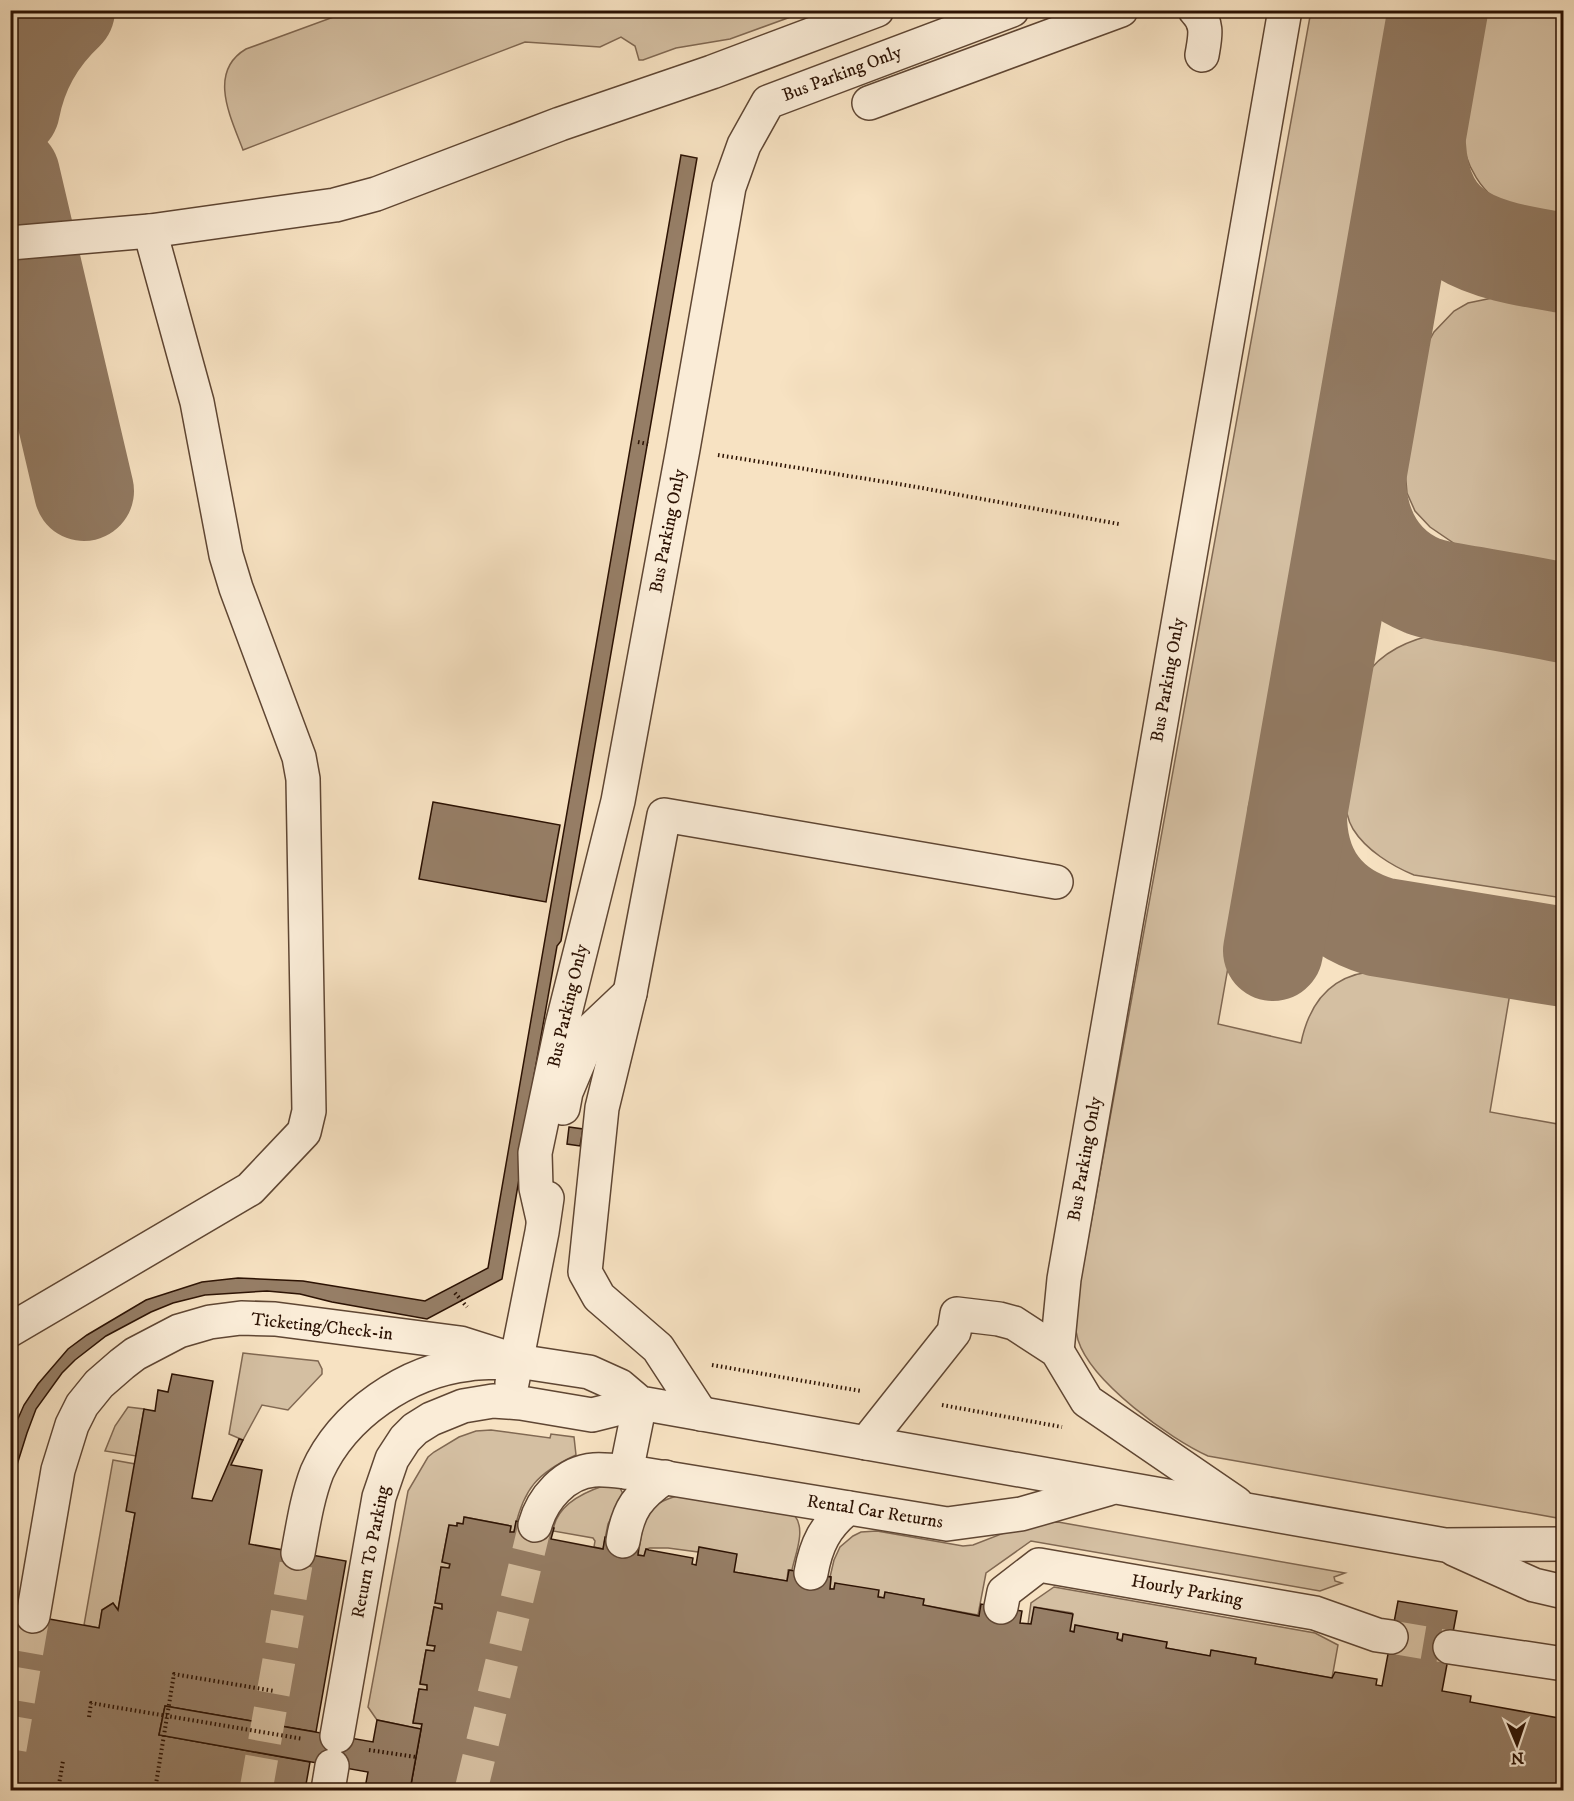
<svg xmlns="http://www.w3.org/2000/svg" width="1574" height="1801" viewBox="0 0 1574 1801" font-family="'IM FELL DW Pica',serif">
<style>
.green{fill:#d4bfa2;stroke:#806852;stroke-width:1.5}
.lines{fill:none;stroke-linecap:round;stroke-linejoin:round}
.taxiway{stroke:#927a62;stroke-width:100}
.building{fill:#967e66;stroke:#2c1203;stroke-width:1.5}
.minor-tunnel{stroke:#d9c3a5;stroke-width:33;stroke-dasharray:33 16;stroke-linecap:butt}
.minor-casing{stroke:#5f4633;stroke-width:36}
.path{stroke:#2c1203;stroke-width:4;stroke-dasharray:1.5 3;stroke-linecap:butt}
.minor{stroke:#faecd7;stroke-width:33}
.labels{text-anchor:middle;dominant-baseline:central;stroke-width:6;stroke-linejoin:round;paint-order:stroke}
.street-label{font-size:18px;fill:#2c1203;stroke:#faecd7}
</style>
<rect width="100%" height="100%" fill="#f7e2c2"/>
<filter id="stains"><feTurbulence type="fractalNoise" baseFrequency=".00333" numOctaves="4"/><feColorMatrix values="0 0 0 0 .2 0 0 0 0 .09 0 0 0 0 .02 0 0 0 .5 -.17"/></filter>
<radialGradient id="worn" r=".72"><stop offset=".6" stop-color="#630" stop-opacity="0"/><stop offset="1" stop-color="#630" stop-opacity=".3"/></radialGradient>
<g class="green">
<path d="M 350,11 L 350,10 L 807,11 L 730,39 L 676,48 L 643,60 L 639,60 L 635,46 L 621,37 L 600,47 L 525,42 L 243,150 C 231,118 207,72 246,49 Z"/>
<path d="M 1311,11 L 1397,11 L 1218,1024 L 1301,1043 C 1310,999 1335,972 1381,971 L 1510,993 L 1490,1112 L 1563,1125 L 1563,1519 L 1208,1456 C 1170,1439 1091,1382 1078,1340 C 1073,1324 1077,1306 1079,1289 Z"/>
<path d="M 1483,11 L 1563,11 L 1563,218 C 1547,216 1528,215 1513,209 C 1482,197 1463,163 1462,132 L 1476,26 Z"/>
<path d="M 1497,297 L 1563,307 L 1563,566 L 1458,546 L 1430,527 L 1415,511 L 1407,493 L 1404,458 L 1424,350 L 1434,332 L 1454,311 L 1468,303 Z"/>
<path d="M 1438,634 L 1563,654 L 1563,898 L 1414,875 C 1392,866 1366,850 1353,829 C 1347,819 1345,805 1345,794 C 1344,779 1359,688 1365,677 C 1380,652 1411,639 1438,634 Z"/>
<path d="M 243,1353 L 318,1361 L 322,1369 L 322,1374 L 288,1410 L 262,1405 L 243,1440 L 229,1434 Z"/>
<path d="M 128,1407 L 144,1409 L 136,1456 L 105,1451 L 115,1426 Z"/>
<path d="M 491,1430 L 550,1438 L 551,1434 L 574,1437 L 576,1455 C 537,1473 523,1489 514,1532 L 510,1532 L 511,1526 L 465,1517 L 463,1524 L 458,1523 L 457,1526 L 449,1525 L 442,1562 L 450,1564 L 449,1568 L 441,1567 L 435,1603 L 442,1604 L 442,1609 L 434,1607 L 427,1644 L 435,1646 L 434,1651 L 426,1650 L 420,1683 L 427,1685 L 427,1690 L 419,1689 L 413,1722 L 422,1724 L 421,1729 L 377,1720 L 368,1707 L 408,1491 L 428,1457 L 434,1452 L 459,1437 L 476,1431 Z"/>
<path d="M 113,1460 L 135,1464 L 135,1513 L 118,1610 L 113,1603 L 102,1610 L 99,1628 L 84,1625 Z"/>
<path d="M 603,1486 L 619,1486 L 623,1494 L 608,1524 L 603,1549 L 594,1547 L 595,1541 L 593,1538 L 553,1531 C 556,1506 582,1493 603,1486 Z"/>
<path d="M 677,1496 L 795,1516 C 806,1530 795,1555 792,1570 L 788,1570 L 787,1581 L 734,1572 L 698,1552 L 668,1548 L 650,1548 L 646,1549 L 644,1556 L 638,1555 C 644,1524 640,1506 677,1496 Z"/>
<path d="M 1058,1522 L 1345,1573 L 1334,1577 L 1335,1581 L 1342,1583 L 1320,1591 L 1031,1541 L 986,1573 L 978,1615 L 923,1605 L 924,1599 L 885,1592 L 884,1598 L 835,1583 L 834,1589 L 830,1589 L 831,1577 L 830,1577 L 834,1560 L 840,1547 L 853,1536 L 861,1532 L 877,1531 L 963,1546 L 973,1545 L 1027,1524 Z"/>
<path d="M 1054,1587 L 1315,1633 L 1338,1645 L 1332,1678 L 1255,1664 L 1256,1658 L 1212,1650 L 1210,1656 L 1166,1648 L 1167,1642 L 1117,1639 L 1118,1633 L 1070,1631 L 1072,1613 L 1035,1607 L 1031,1624 L 1028,1624 L 1031,1603 Z"/>
</g>
<g class="lines">
<g class="taxiway">
<path d="M 10,109 C 17,71 37,36 65,10"/>
<path d="M 1416,146 C 1422,241 1486,250 1564,263"/>
<path d="M 10,175 L 84,491"/>
<path d="M 1356,485 C 1359,530 1380,569 1423,586 C 1440,592 1460,594 1477,597 C 1506,602 1535,607 1564,613"/>
<path d="M 1297,815 C 1297,872 1326,911 1380,927 L 1564,957"/>
<path d="M 1273,951 L 1438,10"/>
</g>
</g>
<g class="building">
<path d="M 681,155 L 697,158 L 561,941 L 557,946 L 523,1138 L 525,1144 L 502,1279 L 427,1319 L 332,1302 L 300,1294 L 267,1291 L 205,1295 L 173,1303 L 151,1312 L 106,1336 L 75,1360 L 62,1373 L 36,1409 L 27,1433 L 10,1487 L 10,1439 L 13,1430 L 24,1405 L 38,1384 L 68,1349 L 87,1335 L 146,1300 L 202,1282 L 238,1278 L 303,1281 L 425,1301 L 488,1268 Z"/>
<path d="M 433,802 L 560,825 L 546,902 L 419,879 Z"/>
<path d="M 569,1127 L 583,1129 L 580,1146 L 567,1144 Z"/>
<path d="M 172,1374 L 213,1381 L 192,1498 L 212,1501 L 239,1439 L 243,1440 L 231,1465 L 262,1470 L 249,1544 L 346,1561 L 316,1732 L 165,1706 L 159,1735 L 310,1762 L 305,1790 L 10,1790 L 10,1612 L 99,1628 L 102,1610 L 113,1603 L 118,1610 L 135,1513 L 126,1511 L 144,1409 L 155,1411 L 158,1390 L 168,1392 Z"/>
<path d="M 464,1517 L 511,1526 L 510,1532 L 514,1532 L 516,1521 L 554,1528 L 551,1539 L 603,1549 L 605,1537 L 639,1543 L 638,1555 L 644,1556 L 646,1549 L 649,1550 L 693,1558 L 692,1564 L 696,1565 L 699,1547 L 737,1554 L 734,1572 L 787,1581 L 789,1570 L 831,1577 L 830,1589 L 834,1589 L 835,1583 L 879,1590 L 878,1597 L 884,1598 L 885,1592 L 924,1599 L 923,1605 L 979,1616 L 981,1604 L 1022,1611 L 1020,1623 L 1031,1624 L 1034,1607 L 1073,1614 L 1070,1631 L 1074,1632 L 1075,1625 L 1118,1633 L 1117,1639 L 1122,1641 L 1123,1634 L 1167,1642 L 1166,1648 L 1210,1656 L 1211,1650 L 1256,1658 L 1255,1664 L 1332,1678 L 1335,1672 L 1377,1679 L 1376,1685 L 1382,1686 L 1398,1601 L 1457,1611 L 1442,1691 L 1471,1696 L 1470,1702 L 1564,1719 L 1564,1790 L 410,1790 L 422,1724 L 413,1723 L 419,1689 L 427,1690 L 427,1685 L 420,1684 L 426,1650 L 434,1651 L 435,1646 L 427,1645 L 434,1607 L 442,1609 L 442,1604 L 435,1603 L 441,1567 L 449,1568 L 450,1564 L 442,1562 L 449,1525 L 457,1526 L 457,1523 L 463,1524 Z"/>
<path d="M 165,1706 L 373,1742 L 377,1720 L 421,1729 L 410,1790 L 380,1790 L 365,1788 L 368,1772 L 159,1735 Z"/>
</g>
<g class="lines">
<g class="minor-tunnel">
<path d="M 1391,1637 L 1450,1647"/>
<path d="M 10,1749 L 33,1616"/>
<path d="M 256,1790 L 298,1553"/>
<path d="M 471,1790 L 535,1525"/>
</g>
<g class="minor-casing">
<g id="minor">
<path d="M 1195,10 C 1209,24 1205,37 1202,55"/>
<path d="M 869,103 L 1121,10"/>
<path d="M 10,243 L 150,231 L 335,205 L 376,194 L 560,124 L 712,72 L 877,10"/>
<path d="M 563,1108 L 566,1092 L 593,1028 L 630,993"/>
<path d="M 543,1219 L 536,1188 L 535,1153 L 562,1025 L 618,801 L 683,449 L 729,187 L 744,145 L 768,102 L 1012,10"/>
<path d="M 10,1330 L 250,1189 L 304,1132 L 309,1111 L 303,779 L 299,757 L 236,588 L 226,555 L 197,402 L 150,231"/>
<path d="M 1057,1351 L 1064,1279 L 1285,10"/>
<path d="M 512,1383 L 542,1232 L 547,1198"/>
<path d="M 701,1414 L 658,1348 L 599,1297 L 585,1272 L 602,1108 L 630,993 L 664,815 L 1056,882"/>
<path d="M 866,1443 L 954,1332 L 957,1314 L 999,1319 L 1014,1323 L 1057,1351 L 1087,1401 L 1236,1503"/>
<path d="M 626,1472 L 640,1403"/>
<path d="M 535,1525 C 542,1499 565,1472 594,1470 C 608,1469 623,1472 636,1473 L 947,1524 L 1021,1514 L 1108,1489"/>
<path d="M 623,1541 C 628,1509 638,1496 665,1477"/>
<path d="M 1454,1549 L 1534,1585 L 1564,1592"/>
<path d="M 298,1553 C 303,1526 307,1498 317,1472 C 343,1414 407,1371 469,1364 C 480,1362 491,1363 501,1362"/>
<path d="M 811,1573 C 816,1545 825,1526 848,1508"/>
<path d="M 1001,1607 L 1004,1592 L 1039,1565 L 1315,1613 L 1377,1635 L 1391,1637"/>
<path d="M 33,1616 L 58,1470 L 72,1425 L 82,1405 L 99,1384 L 122,1364 L 135,1354 L 179,1331 L 210,1322 L 241,1318 L 275,1319 L 460,1343 L 517,1361 L 589,1372 L 620,1386 L 640,1403 L 1445,1545 L 1564,1544"/>
<path d="M 1450,1647 L 1564,1664"/>
<path d="M 337,1736 L 379,1497 L 392,1459 L 405,1439 L 415,1429 L 431,1419 L 463,1406 L 493,1401 L 521,1403 L 592,1415 L 640,1403"/>
<path d="M 328,1790 L 332,1766"/>
</g>
</g>
<g class="path">
<path d="M 638,442 L 648,444"/>
<path d="M 718,455 L 911,486 L 1119,524"/>
<path d="M 455,1293 L 467,1307"/>
<path d="M 712,1365 L 861,1391"/>
<path d="M 942,1405 L 1062,1427"/>
<path d="M 89,1717 L 91,1703 L 303,1739"/>
<path d="M 369,1750 L 416,1757"/>
<path d="M 58,1790 L 63,1761"/>
<path d="M 155,1790 L 174,1674 L 274,1691"/>
</g>
<use href="#minor" class="minor"/>
</g>
<g class="labels">
<g class="street-label">
<text transform="translate(842 74) rotate(-21)">Bus Parking Only</text>
<text transform="translate(668 531) rotate(-79)">Bus Parking Only</text>
<text transform="translate(1168 680) rotate(-80)">Bus Parking Only</text>
<text transform="translate(568 1006) rotate(-77)">Bus Parking Only</text>
<text transform="translate(1085 1159) rotate(-80)">Bus Parking Only</text>
<text transform="translate(322 1327) rotate(6)">Ticketing/Check-in</text>
<text transform="translate(875 1512) rotate(9)">Rental Car Returns</text>
<text transform="translate(371 1552) rotate(-79)">Return To Parking</text>
<text transform="translate(1187 1591) rotate(10)">Hourly Parking</text>
</g>
</g>
<rect width="1574" height="1801" fill="none" stroke="#f7e2c2" stroke-width="36"/>
<rect x="12" y="12" width="1550" height="1777" fill="none" stroke="#2c1203" stroke-width="3"/>
<rect x="18" y="18" width="1538" height="1765" fill="none" stroke="#2c1203" stroke-width="1.5"/>
<g transform="translate(1517 1744) rotate(178)" stroke="#faecd7" stroke-width="4.5" paint-order="stroke">
<path d="M0-4.5L10 22L0 15L-10 22Z" fill="#2c1203"/>
<text y="-9" font-size="16" font-weight="bold" text-anchor="middle" fill="#2c1203">N</text>
</g>
<rect width="100%" height="100%" filter="url(#stains)"/>
<rect width="100%" height="100%" fill="url(#worn)"/>
</svg>
